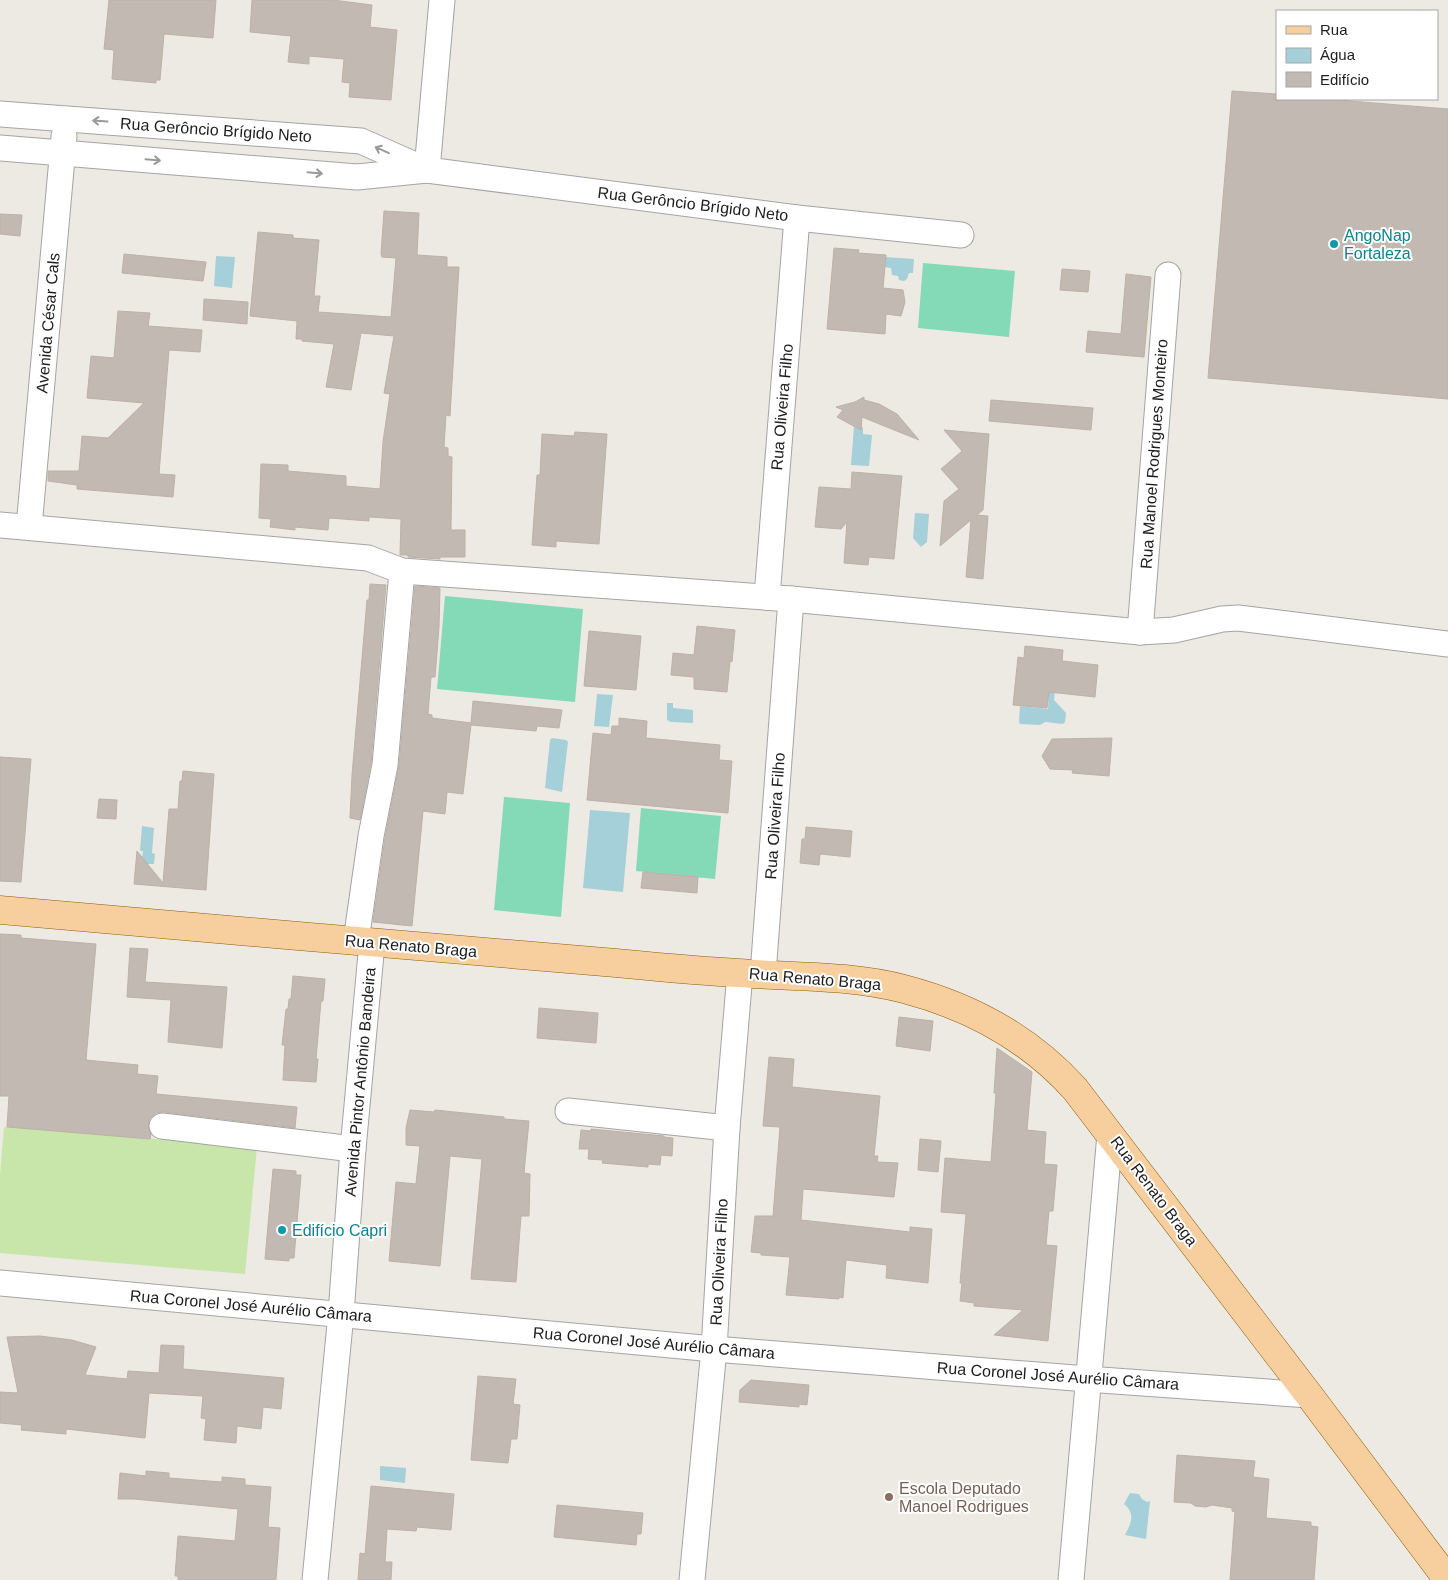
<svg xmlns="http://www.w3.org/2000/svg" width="1448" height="1580" viewBox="0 0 1448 1580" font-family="Arial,sans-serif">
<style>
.grass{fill:#c9e6aa}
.pitch{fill:#84d9b6}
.water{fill:#a5cfd9}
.building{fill:#c2b9b2;stroke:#beb0a6}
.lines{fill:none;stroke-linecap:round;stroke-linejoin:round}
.minor-casing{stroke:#a4a4a4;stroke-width:27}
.major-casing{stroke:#8e5e07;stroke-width:29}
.minor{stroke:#fff;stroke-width:25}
.major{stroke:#f7cf9e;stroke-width:28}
.oneway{stroke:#999}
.culture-dot{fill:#0f9aa8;stroke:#fff;stroke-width:2}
.education-dot{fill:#8d6e63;stroke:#fff;stroke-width:2}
.labels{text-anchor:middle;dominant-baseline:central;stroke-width:4;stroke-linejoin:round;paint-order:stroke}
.street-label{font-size:16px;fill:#1d1d1d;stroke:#fff}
.culture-label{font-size:16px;fill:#0d838f;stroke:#fff;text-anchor:start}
.education-label{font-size:16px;fill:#785e54;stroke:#fff;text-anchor:start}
</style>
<rect width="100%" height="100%" fill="#edeae3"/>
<path class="grass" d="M 4,1127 L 257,1147 L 245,1274 L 0,1253 L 0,1175 Z"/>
<g class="pitch">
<path d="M 923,263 L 1015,271 L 1009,337 L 918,328 Z"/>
<path d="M 445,596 L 583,609 L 575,702 L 437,689 Z"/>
<path d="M 504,797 L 570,803 L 561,917 L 494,910 Z"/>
<path d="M 641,808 L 721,816 L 715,879 L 636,871 Z"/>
</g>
<g class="water">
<path d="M 216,256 L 235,257 L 232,288 L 214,286 Z"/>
<path d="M 885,257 L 914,259 L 913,273 L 909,273 L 907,279 L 904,281 L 899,280 L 898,276 L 892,275 L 891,268 L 884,267 Z"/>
<path d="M 854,426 L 856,428 L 863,427 L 863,434 L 872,435 L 869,466 L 851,465 Z"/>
<path d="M 915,513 L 929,514 L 927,542 L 921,547 L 913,538 Z"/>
<path d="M 1049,689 L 1055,690 L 1054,700 L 1066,713 L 1065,722 L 1063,724 L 1045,722 L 1040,725 L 1020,724 L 1019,722 L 1020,706 L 1048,709 Z"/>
<path d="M 597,694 L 613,695 L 609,727 L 594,726 Z"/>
<path d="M 667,703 L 673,703 L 673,708 L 693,710 L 693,723 L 671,722 L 667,720 Z"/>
<path d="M 552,738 L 566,740 L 568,742 L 562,792 L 545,788 L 550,740 Z"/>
<path d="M 590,810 L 630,813 L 623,892 L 583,888 Z"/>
<path d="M 142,826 L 154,828 L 152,853 L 155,854 L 154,864 L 147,864 L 142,858 L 143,851 L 140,851 Z"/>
<path d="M 380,1466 L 406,1468 L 405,1483 L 380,1480 Z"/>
<path d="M 1130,1493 L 1139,1494 L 1142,1499 L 1147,1502 L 1150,1501 L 1146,1539 L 1125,1535 C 1131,1523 1136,1514 1124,1504 Z"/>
</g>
<g class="building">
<path d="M 109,0 L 216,0 L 213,38 L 164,34 L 160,80 L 156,80 L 156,83 L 112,79 L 114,50 L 104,49 Z"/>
<path d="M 252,0 L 333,0 L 372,5 L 370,27 L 397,30 L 391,100 L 349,97 L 350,83 L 342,82 L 344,59 L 309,56 L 309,64 L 288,62 L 291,36 L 250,32 Z"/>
<path d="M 1232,91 L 1277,94 L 1277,99 L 1326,99 L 1448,109 L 1448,399 L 1208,378 Z"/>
<path d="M 384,211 L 419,213 L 417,255 L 447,257 L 447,267 L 459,267 L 450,416 L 446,415 L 444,447 L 448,448 L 448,456 L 452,457 L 451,530 L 465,530 L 465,557 L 440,557 L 440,559 L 408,557 L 408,555 L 400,555 L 401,519 L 369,517 L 369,521 L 329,518 L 328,530 L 295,527 L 295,530 L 270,527 L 271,519 L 259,518 L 261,464 L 288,465 L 288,471 L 346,476 L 346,486 L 380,489 L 383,442 L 390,394 L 384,393 L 394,336 L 361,333 L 351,390 L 326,387 L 334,344 L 302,341 L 302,339 L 296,339 L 297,321 L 250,316 L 258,232 L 293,235 L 293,238 L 319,240 L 314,296 L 320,296 L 318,312 L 391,317 L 396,258 L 382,257 L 381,254 Z"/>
<path d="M 0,214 L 22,215 L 20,236 L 0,234 Z"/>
<path d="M 834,248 L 859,250 L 858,253 L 886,255 L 883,288 L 903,290 L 905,302 L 901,316 L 886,314 L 885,334 L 827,329 Z"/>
<path d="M 124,254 L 206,262 L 203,281 L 122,273 Z"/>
<path d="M 1062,269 L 1090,271 L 1088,292 L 1060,290 Z"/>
<path d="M 1126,274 L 1151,277 L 1144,357 L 1086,352 L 1088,331 L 1121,334 Z"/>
<path d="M 204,299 L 248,302 L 247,324 L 203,320 Z"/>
<path d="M 118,311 L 150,313 L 148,326 L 202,330 L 200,352 L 169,350 L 159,474 L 175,475 L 173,497 L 77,489 L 77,485 L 48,481 L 48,471 L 79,471 L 82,436 L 108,438 L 144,403 L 87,398 L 91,356 L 114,358 Z"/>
<path d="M 864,397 L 864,400 L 879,404 L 897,414 L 919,440 L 862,417 L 861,430 L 837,417 L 843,410 L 836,407 L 855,402 Z"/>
<path d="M 991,400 L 1093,408 L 1091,430 L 989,421 Z"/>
<path d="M 944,430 L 989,434 L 983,510 L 977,515 L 988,516 L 983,579 L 966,577 L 971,520 L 940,546 L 944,501 L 959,489 L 941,469 L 962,451 Z"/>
<path d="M 575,432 L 607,434 L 599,544 L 556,541 L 556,547 L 532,545 L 537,475 L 540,475 L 542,434 L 574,436 Z"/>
<path d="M 852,472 L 902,476 L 894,559 L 869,557 L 868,565 L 844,563 L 847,522 L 841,529 L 815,527 L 819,487 L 851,489 Z"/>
<path d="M 370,584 L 386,585 L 371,763 L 360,820 L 350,818 L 352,775 L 367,600 L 369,600 Z"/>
<path d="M 415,586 L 440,588 L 439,627 L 435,677 L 431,677 L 428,714 L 432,715 L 432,718 L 471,723 L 473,701 L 562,710 L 559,728 L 537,726 L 536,731 L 471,725 L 463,794 L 447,792 L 445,814 L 423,811 L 412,926 L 373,922 L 385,838 L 399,766 Z"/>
<path d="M 697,626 L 735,630 L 732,662 L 730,661 L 727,692 L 694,689 L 694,677 L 671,675 L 673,653 L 694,655 Z"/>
<path d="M 589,631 L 641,636 L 636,690 L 584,686 Z"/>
<path d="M 1025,646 L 1063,650 L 1062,661 L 1098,665 L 1095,697 L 1049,692 L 1047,708 L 1013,705 L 1018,657 L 1024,658 Z"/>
<path d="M 619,718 L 647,721 L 646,738 L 720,745 L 719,760 L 732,761 L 728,813 L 587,800 L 593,733 L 611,735 L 612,726 L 619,726 Z"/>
<path d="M 1112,738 L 1109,776 L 1072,773 L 1073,770 L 1050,769 L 1042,756 L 1052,739 Z"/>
<path d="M 0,757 L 31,759 L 21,882 L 0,881 Z"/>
<path d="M 183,771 L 214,774 L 206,890 L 134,884 L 137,851 L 163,883 L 169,809 L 178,809 L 180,781 L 182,781 Z"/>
<path d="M 99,799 L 117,800 L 116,819 L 97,818 Z"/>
<path d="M 806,827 L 852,831 L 850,857 L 820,854 L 819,865 L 800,863 L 802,839 L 805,839 Z"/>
<path d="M 643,872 L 698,877 L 697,893 L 641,888 Z"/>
<path d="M 0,934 L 21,935 L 21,938 L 96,944 L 86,1060 L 138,1065 L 137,1074 L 158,1076 L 156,1094 L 297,1107 L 295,1128 L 164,1112 L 156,1113 L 150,1118 L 148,1125 L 151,1134 L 150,1139 L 7,1127 L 9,1096 L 0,1096 Z"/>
<path d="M 130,948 L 148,949 L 145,982 L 227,987 L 222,1048 L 168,1042 L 171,1000 L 127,997 Z"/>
<path d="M 293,976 L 325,979 L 323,1001 L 321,1001 L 316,1059 L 318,1059 L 316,1082 L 283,1080 L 285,1045 L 282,1045 L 286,1009 L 288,1009 L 289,999 L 291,999 Z"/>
<path d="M 539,1008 L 598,1013 L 596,1043 L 537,1038 Z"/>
<path d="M 899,1017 L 933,1021 L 930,1051 L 896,1046 Z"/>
<path d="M 997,1048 L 1032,1072 L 1027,1130 L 1046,1132 L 1044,1164 L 1057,1165 L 1053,1211 L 1049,1211 L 1046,1245 L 1057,1246 L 1048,1341 L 994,1335 L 1023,1310 L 974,1306 L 974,1303 L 960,1301 L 962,1283 L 960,1283 L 966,1214 L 941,1212 L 945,1158 L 991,1162 L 996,1093 L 994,1093 Z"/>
<path d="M 769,1057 L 794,1059 L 792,1087 L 880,1096 L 874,1156 L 878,1156 L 877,1162 L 898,1163 L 894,1197 L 803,1189 L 801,1220 L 910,1232 L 910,1227 L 932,1229 L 928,1283 L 886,1278 L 887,1265 L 846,1260 L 843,1298 L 839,1297 L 839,1299 L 786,1295 L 790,1257 L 761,1255 L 761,1253 L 751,1252 L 755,1216 L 773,1216 L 780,1127 L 763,1126 Z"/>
<path d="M 410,1110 L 434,1112 L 435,1110 L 504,1117 L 504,1119 L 529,1121 L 524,1173 L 530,1174 L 529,1216 L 521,1216 L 516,1282 L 471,1279 L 482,1159 L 450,1156 L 440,1266 L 389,1261 L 396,1182 L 416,1184 L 420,1146 L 406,1145 L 406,1128 Z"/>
<path d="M 591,1129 L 664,1136 L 664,1137 L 673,1138 L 672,1156 L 661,1155 L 660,1165 L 648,1164 L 648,1167 L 602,1163 L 603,1160 L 588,1159 L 589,1149 L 579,1149 L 581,1130 L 591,1131 Z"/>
<path d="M 920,1139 L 941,1141 L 938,1172 L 918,1170 Z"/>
<path d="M 273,1169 L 296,1171 L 296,1175 L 301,1175 L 294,1258 L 289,1258 L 289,1261 L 265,1259 Z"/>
<path d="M 40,1336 L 72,1340 L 96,1347 L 85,1375 L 127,1379 L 128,1371 L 159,1373 L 161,1345 L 184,1346 L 183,1369 L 284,1378 L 281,1409 L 263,1407 L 261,1429 L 237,1426 L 236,1443 L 204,1440 L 206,1419 L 201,1418 L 203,1396 L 149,1393 L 145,1438 L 66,1429 L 66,1434 L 21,1430 L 22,1425 L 0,1423 L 0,1392 L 18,1393 L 7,1337 Z"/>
<path d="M 478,1376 L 516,1379 L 513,1404 L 520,1405 L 517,1439 L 511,1439 L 508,1463 L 471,1460 Z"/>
<path d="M 751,1380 L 809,1385 L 807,1405 L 799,1404 L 799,1407 L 739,1402 L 740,1390 Z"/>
<path d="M 1177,1455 L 1255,1461 L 1253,1477 L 1269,1479 L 1266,1518 L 1311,1522 L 1311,1526 L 1318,1527 L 1314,1580 L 1230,1580 L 1235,1512 L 1232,1511 L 1232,1508 L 1212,1505 L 1206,1507 L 1195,1506 L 1191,1503 L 1174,1502 Z"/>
<path d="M 146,1471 L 169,1473 L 169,1478 L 222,1482 L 222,1477 L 245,1479 L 245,1485 L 271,1487 L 268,1527 L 280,1528 L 276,1580 L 178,1580 L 178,1576 L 175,1576 L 178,1536 L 235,1541 L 238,1509 L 134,1499 L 118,1499 L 120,1473 L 146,1476 Z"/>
<path d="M 371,1486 L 454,1494 L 451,1530 L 417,1527 L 416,1531 L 387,1529 L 385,1562 L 392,1562 L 391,1580 L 358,1580 L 360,1553 L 365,1554 Z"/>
<path d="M 557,1505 L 643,1513 L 641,1534 L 637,1534 L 636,1545 L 554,1537 Z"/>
</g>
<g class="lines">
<g class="minor-casing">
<g id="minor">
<path d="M 0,114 L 361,141 L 424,169"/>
<path d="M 0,148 L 357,177 L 427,170 L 797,218 L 961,235"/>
<path d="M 427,170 L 442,0"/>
<path d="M 0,525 L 368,558 L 402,571 L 791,599 L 1140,632 L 1174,630 L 1222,619 L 1238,618 L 1448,644"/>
<path d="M 29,527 L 64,136"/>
<path d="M 767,597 L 797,218"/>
<path d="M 1140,632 L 1168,275"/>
<path d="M 356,941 L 371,836 L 385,765 L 402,571"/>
<path d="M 763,974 L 791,599"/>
<path d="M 568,1111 L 727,1128"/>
<path d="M 162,1126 L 353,1149"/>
<path d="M 0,1283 L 714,1349 L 1087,1379 L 1309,1395"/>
<path d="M 315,1580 L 341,1314 L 353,1149 L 372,943"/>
<path d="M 692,1580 L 714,1349 L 727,1128 L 740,973"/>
<path d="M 1071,1580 L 1110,1134"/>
</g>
</g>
<g class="major-casing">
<path id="major" d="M 0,910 C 205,928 411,946 616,963 C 657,967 697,971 738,973 C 793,977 851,975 904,989 C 969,1006 1029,1038 1075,1089 L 1309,1395 L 1448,1580"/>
</g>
<use href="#minor" class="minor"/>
<use href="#major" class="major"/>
</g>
<defs><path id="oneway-shaft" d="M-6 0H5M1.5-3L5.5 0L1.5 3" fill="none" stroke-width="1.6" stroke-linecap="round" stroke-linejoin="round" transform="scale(1.25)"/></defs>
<g class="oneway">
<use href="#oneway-shaft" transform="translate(100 121) rotate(-176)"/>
<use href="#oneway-shaft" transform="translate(382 150) rotate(-156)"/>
<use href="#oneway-shaft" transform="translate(153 160) rotate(5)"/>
<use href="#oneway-shaft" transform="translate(315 173) rotate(5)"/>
</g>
<g class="culture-dot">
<circle cx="1334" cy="244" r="5"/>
<circle cx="282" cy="1230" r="5"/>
</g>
<circle class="education-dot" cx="889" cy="1497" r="5"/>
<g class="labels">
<g class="street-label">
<text transform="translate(216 130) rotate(4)">Rua Gerôncio Brígido Neto</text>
<text transform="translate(693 204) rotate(7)">Rua Gerôncio Brígido Neto</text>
<text transform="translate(48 323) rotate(-85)">Avenida César Cals</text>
<text transform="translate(782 407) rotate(-85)">Rua Oliveira Filho</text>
<text transform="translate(1154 454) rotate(-86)">Rua Manoel Rodrigues Monteiro</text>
<text transform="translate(775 816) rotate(-86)">Rua Oliveira Filho</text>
<text transform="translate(411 946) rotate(5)">Rua Renato Braga</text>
<text transform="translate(815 979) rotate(5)">Rua Renato Braga</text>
<text transform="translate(360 1082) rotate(-85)">Avenida Pintor Antônio Bandeira</text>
<text transform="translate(1154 1191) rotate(53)">Rua Renato Braga</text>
<text transform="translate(719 1262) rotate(-87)">Rua Oliveira Filho</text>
<text transform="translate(251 1306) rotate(5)">Rua Coronel José Aurélio Câmara</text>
<text transform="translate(654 1343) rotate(5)">Rua Coronel José Aurélio Câmara</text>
<text transform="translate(1058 1376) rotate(4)">Rua Coronel José Aurélio Câmara</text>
</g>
<g class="culture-label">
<text x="1344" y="235">AngoNap<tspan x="1344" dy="18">Fortaleza</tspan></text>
<text x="292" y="1230">Edifício Capri</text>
</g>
<g class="education-label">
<text x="899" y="1488">Escola Deputado<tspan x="899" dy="18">Manoel Rodrigues</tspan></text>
</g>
</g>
<rect x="1276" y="10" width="162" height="90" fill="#ffffff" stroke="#a5a5a5"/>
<rect x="1286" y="26" width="25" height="8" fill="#f7cf9e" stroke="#a5a5a5"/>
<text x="1320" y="35" font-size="15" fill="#1d1d1d">Rua</text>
<rect x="1286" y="48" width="25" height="15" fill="#a5cfd9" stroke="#a5a5a5"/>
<text x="1320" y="60" font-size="15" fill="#1d1d1d">Água</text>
<rect x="1286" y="72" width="25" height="15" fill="#c2b9b2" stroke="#a5a5a5"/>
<text x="1320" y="85" font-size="15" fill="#1d1d1d">Edifício</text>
</svg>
